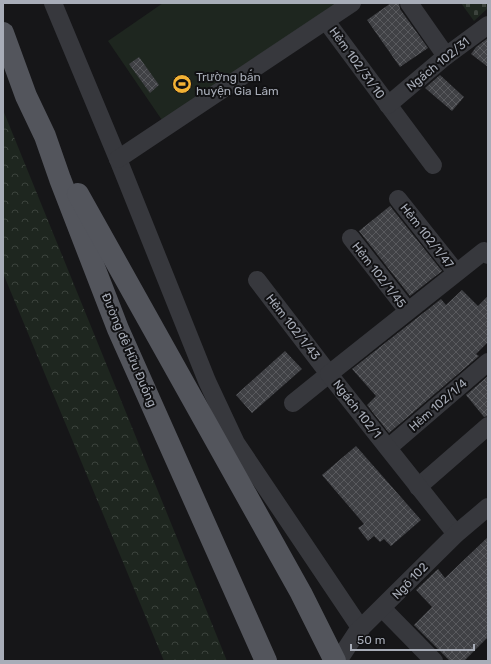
<svg xmlns="http://www.w3.org/2000/svg" width="491" height="664" viewBox="0 0 491 664" font-family="Rubik,sans-serif">
<style>
.forest{fill:url(#forest-crowns)}
.cemetery{fill:url(#cemetery-stones)}
.pitch{fill:#1e261f}
.building{fill:url(#building-cross-hatch)}
.lines{fill:none;stroke-linecap:round;stroke-linejoin:round}
.minor{stroke:#37383d;stroke-width:18}
.major{stroke:#53555c;stroke-width:22}
.labels{text-anchor:middle;dominant-baseline:central;stroke-width:4;stroke-linejoin:round;paint-order:stroke}
.street-label{font-size:12px;fill:#a8adb8;stroke:#111113}
.poi-label{font-size:12px;fill:#a8adb8;stroke:#111113;text-anchor:start}
</style>
<defs>
<pattern id="forest-crowns" width="20" height="18" patternUnits="userSpaceOnUse"><rect width="20" height="18" fill="#1e261f"/><path d="M2 6a3 3 0 1 1 6 0M12 15a3 3 0 1 1 6 0" fill="none" stroke="#3c433d"/></pattern>
<pattern id="cemetery-stones" width="16" height="16" patternUnits="userSpaceOnUse"><rect width="16" height="16" fill="#1e261f"/><path d="M2 7V4a2 2 0 0 1 4 0v3zM10 15v-3a2 2 0 0 1 4 0v3z" fill="#3c433d"/></pattern>
<pattern id="building-cross-hatch" width="8" height="8" patternUnits="userSpaceOnUse"><rect width="8" height="8" fill="#404145"/><path d="M0 0l8 8M0 8l8-8" fill="none" stroke="#595a5e"/></pattern>
</defs>
<rect width="100%" height="100%" fill="#161618"/>
<path class="forest" d="M 3,110 L 227,661 L 164,661 L 3,273 Z"/>
<path class="cemetery" d="M 461,3 L 488,3 L 488,8 L 474,21 Z"/>
<path class="pitch" d="M 163,3 L 343,3 L 166,126 L 108,41 Z"/>
<g class="building">
<path d="M 391,3 L 399,3 L 400,9 L 428,48 L 400,67 L 367,20 Z"/>
<path d="M 488,38 L 488,67 L 471,54 L 476,47 Z"/>
<path d="M 139,57 L 159,85 L 150,93 L 129,64 Z"/>
<path d="M 440,75 L 464,97 L 452,111 L 425,88 Z"/>
<path d="M 390,206 L 442,271 L 410,296 L 359,231 Z"/>
<path d="M 462,290 L 478,306 L 488,296 L 488,342 L 476,354 L 479,356 L 389,433 L 367,405 L 376,396 L 352,369 L 441,299 L 446,305 Z"/>
<path d="M 285,351 L 302,369 L 252,413 L 236,395 Z"/>
<path d="M 488,376 L 488,416 L 484,417 L 466,395 Z"/>
<path d="M 356,446 L 421,520 L 391,546 L 384,539 L 380,542 L 374,536 L 368,541 L 358,528 L 364,524 L 322,475 Z"/>
<path d="M 488,537 L 488,637 L 464,661 L 450,661 L 414,625 L 432,607 L 416,590 L 438,569 L 445,578 Z"/>
</g>
<g class="lines">
<g class="minor">
<path d="M 53,3 L 118,159 L 207,381 L 236,443 L 361,629"/>
<path d="M 409,3 L 446,56"/>
<path d="M 326,21 L 433,165"/>
<path d="M 388,105 L 446,56 L 488,25"/>
<path d="M 118,159 L 352,3"/>
<path d="M 398,199 L 456,272"/>
<path d="M 351,238 L 408,311"/>
<path d="M 257,280 L 329,374 L 293,403"/>
<path d="M 388,448 L 488,362"/>
<path d="M 418,487 L 488,426"/>
<path d="M 456,534 L 329,374 L 484,251 L 488,255"/>
<path d="M 383,609 L 434,661"/>
<path d="M 338,661 L 357,632 L 456,534 L 488,507"/>
</g>
<g class="major">
<path d="M 3,33 L 26,96 L 45,136 L 60,179 L 118,329 L 266,661"/>
<path d="M 78,194 L 301,593 L 335,661"/>
</g>
</g>
<defs>
<g id="stadium-disc" transform="scale(1)"><circle r="9.5" fill="#f2b134" stroke="#111113"/><path d="M0-5a6.5 5 0 1 0 0 10a6.5 5 0 1 0 0-10ZM-3.5-1.8h7v3.6h-7Z" fill="#111"/></g>
</defs>
<g fill-rule="evenodd">
<use href="#stadium-disc" x="182" y="84"/>
</g>
<g class="labels">
<g class="street-label">
<text transform="translate(357 63) rotate(54)">Hẻm 102/31/10</text>
<text transform="translate(438 64) rotate(-39)">Ngách 102/31</text>
<text transform="translate(427 236) rotate(52)">Hẻm 102/1/47</text>
<text transform="translate(379 275) rotate(52)">Hẻm 102/1/45</text>
<text transform="translate(293 327) rotate(52)">Hẻm 102/1/43</text>
<text transform="translate(129 350) rotate(67)">Đường đê Hữu Đuống</text>
<text transform="translate(438 405) rotate(-41)">Hẻm 102/1/4</text>
<text transform="translate(357 409) rotate(52)">Ngách 102/1</text>
<text transform="translate(410 581) rotate(-46)">Ngõ 102</text>
</g>
<g class="poi-label">
<text x="196" y="77">Trường bắn<tspan x="196" dy="14">huyện Gia Lâm</tspan></text>
</g>
</g>
<rect width="491" height="664" fill="none" stroke="#a8adb8" stroke-width="8"/>
<path d="M351 644v6h123v-6" fill="none" stroke="#a8adb8" stroke-width="2"/>
<text x="357" y="644" font-size="12" fill="#a8adb8" stroke="#111113" stroke-width="3" paint-order="stroke">50 m</text>
</svg>
